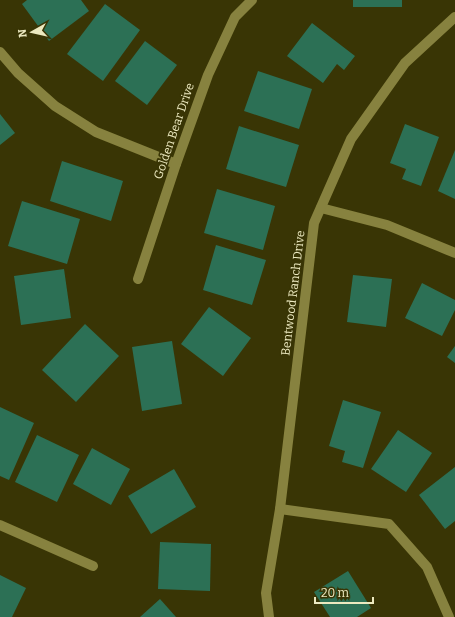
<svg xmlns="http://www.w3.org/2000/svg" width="455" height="617" viewBox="0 0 455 617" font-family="Bitter,serif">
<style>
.building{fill:#2c7055}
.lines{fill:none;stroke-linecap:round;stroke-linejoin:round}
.minor{stroke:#87823f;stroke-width:10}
.labels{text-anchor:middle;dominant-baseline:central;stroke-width:3.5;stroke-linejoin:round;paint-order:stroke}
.street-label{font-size:12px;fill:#ece9c0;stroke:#393505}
</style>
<rect width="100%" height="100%" fill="#393505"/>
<g class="building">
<path d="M 27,0 L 81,0 L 89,11 L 49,41 L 22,4 Z"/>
<rect x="353" y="0" width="49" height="7"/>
<path d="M 105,4 L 140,30 L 103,81 L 67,54 Z"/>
<path d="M 312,23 L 355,56 L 344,70 L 337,64 L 323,83 L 287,56 Z"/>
<path d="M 145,41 L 177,65 L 147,105 L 115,81 Z"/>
<path d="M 258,71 L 312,89 L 299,129 L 244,111 Z"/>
<path d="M 0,114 L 15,133 L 0,145 Z"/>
<path d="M 405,124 L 439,137 L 421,186 L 402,179 L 406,169 L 390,163 Z"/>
<path d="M 239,126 L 299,145 L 286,187 L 226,169 Z"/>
<path d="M 455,150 L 455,199 L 438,191 Z"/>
<path d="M 62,161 L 123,181 L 111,221 L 50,201 Z"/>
<path d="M 217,189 L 275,206 L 263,250 L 204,233 Z"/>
<path d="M 22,201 L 80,219 L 67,264 L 8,246 Z"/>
<path d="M 216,245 L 266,260 L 252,305 L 203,290 Z"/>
<path d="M 64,269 L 71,318 L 21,325 L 14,276 Z"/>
<path d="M 353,275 L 392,279 L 386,327 L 347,322 Z"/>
<path d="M 422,283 L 455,300 L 455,310 L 442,336 L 405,318 Z"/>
<path d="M 209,307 L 251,338 L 223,376 L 181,344 Z"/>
<path d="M 85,324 L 119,356 L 76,402 L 42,370 Z"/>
<path d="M 172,341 L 182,404 L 142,411 L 132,347 Z"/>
<path d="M 455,346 L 455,363 L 447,357 Z"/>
<path d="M 343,400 L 381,412 L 363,468 L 342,462 L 345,451 L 329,446 Z"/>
<path d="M 0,407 L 34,423 L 9,480 L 0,476 Z"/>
<path d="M 398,430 L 432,453 L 406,492 L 371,469 Z"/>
<path d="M 37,435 L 79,455 L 57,502 L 15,482 Z"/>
<path d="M 92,448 L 130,469 L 111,505 L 73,484 Z"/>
<path d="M 455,467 L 455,521 L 445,529 L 419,495 Z"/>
<path d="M 174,469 L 196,507 L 151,534 L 128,496 Z"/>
<path d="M 160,542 L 211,544 L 210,591 L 158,589 Z"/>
<path d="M 348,571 L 371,608 L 357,617 L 330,617 L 314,592 Z"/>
<path d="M 0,575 L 26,588 L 12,617 L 0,617 Z"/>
<path d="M 160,599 L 176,617 L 140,617 Z"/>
</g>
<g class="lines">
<g class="minor">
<path d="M 0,52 L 18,73 L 55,106 L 96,132 L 176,164"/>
<path d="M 321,208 L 387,225 L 455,253"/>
<path d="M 138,279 L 176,164 L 208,75 L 235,17 L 252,0"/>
<path d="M 280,509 L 389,524 L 427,567 L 449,617"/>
<path d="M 0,525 L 93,566"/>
<path d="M 269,617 L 266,593 L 280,509 L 314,223 L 351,139 L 405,63 L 455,17"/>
</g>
</g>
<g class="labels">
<g class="street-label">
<text transform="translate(174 131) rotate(-71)">Golden Bear Drive</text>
<text transform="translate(293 293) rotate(-83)">Bentwood Ranch Drive</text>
</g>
</g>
<g transform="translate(32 32) rotate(262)" stroke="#393505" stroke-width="3" paint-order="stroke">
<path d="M0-3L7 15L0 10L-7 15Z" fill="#ece9c0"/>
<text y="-6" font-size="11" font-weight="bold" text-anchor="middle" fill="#ece9c0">N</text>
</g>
<path d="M315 597v6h58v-6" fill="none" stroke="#ece9c0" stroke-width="2"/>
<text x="321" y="597" font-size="12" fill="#ece9c0" stroke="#393505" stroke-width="3" paint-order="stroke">20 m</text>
</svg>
